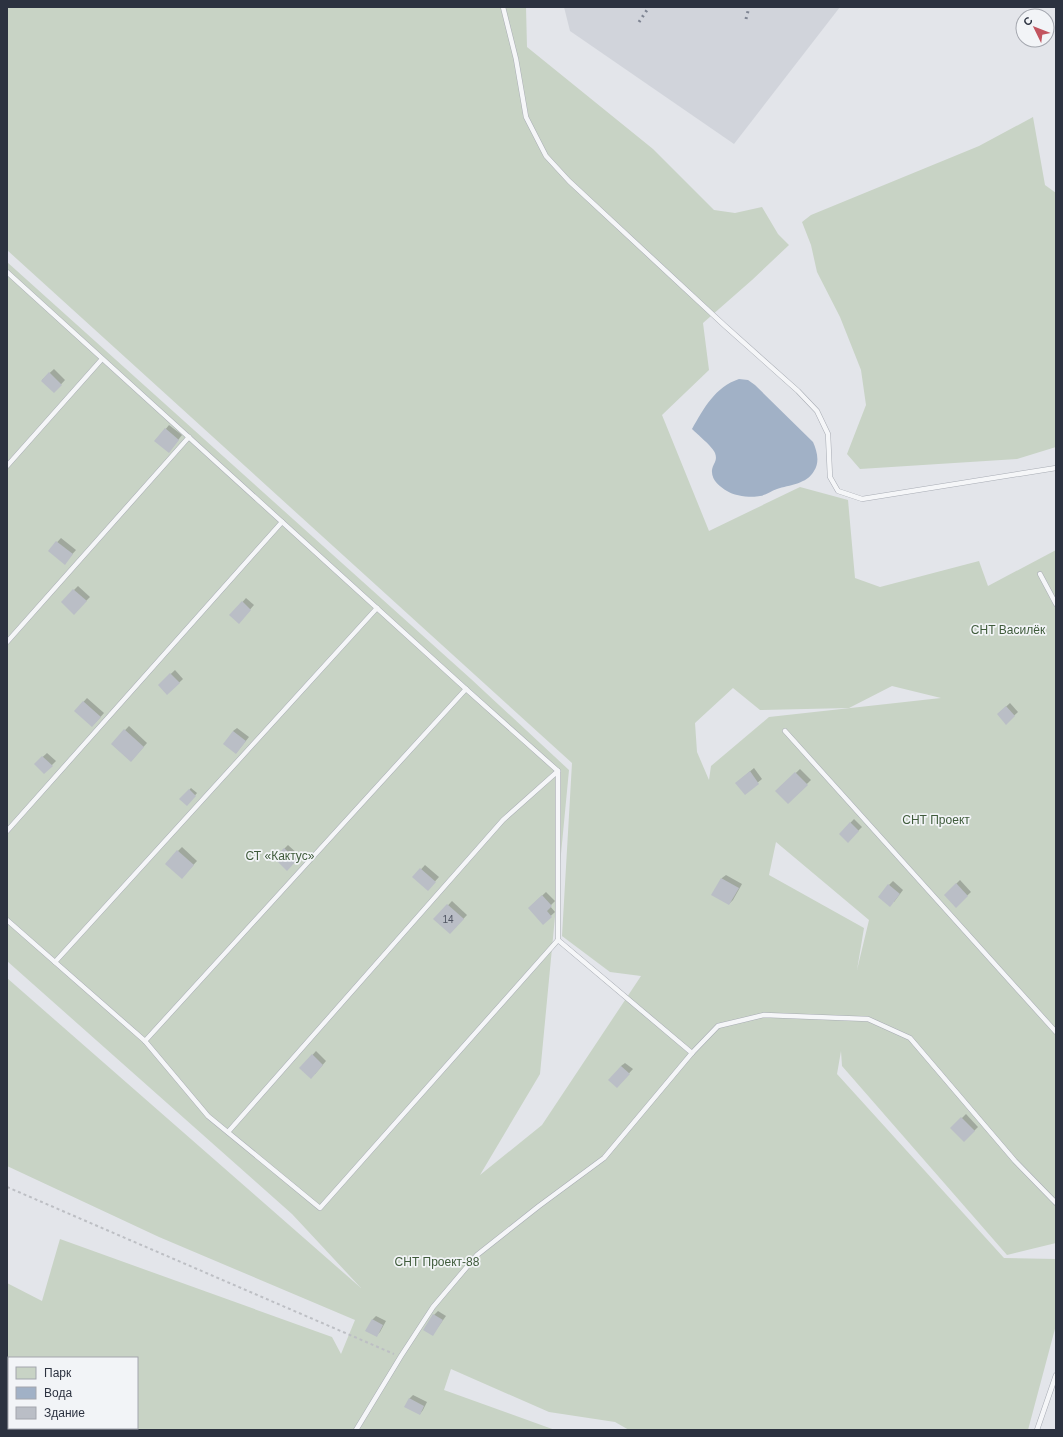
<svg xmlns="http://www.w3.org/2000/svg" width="1063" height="1437" viewBox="0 0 1063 1437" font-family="Helvetica,sans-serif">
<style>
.built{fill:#d1d4db}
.green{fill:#c8d3c5;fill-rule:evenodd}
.water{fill:#a1b1c6}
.shadow{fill:#0003}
.building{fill:#babec6}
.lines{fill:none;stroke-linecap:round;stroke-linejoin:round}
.lane-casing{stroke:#a8acb4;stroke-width:5.5}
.path{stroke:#bdbfc4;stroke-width:2;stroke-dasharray:3 3;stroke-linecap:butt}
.lane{stroke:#f5f6f8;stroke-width:4.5}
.rail{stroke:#7e8492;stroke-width:3;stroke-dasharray:2 4;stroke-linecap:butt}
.labels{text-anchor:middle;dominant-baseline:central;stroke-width:3.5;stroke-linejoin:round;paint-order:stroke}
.number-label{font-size:10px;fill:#505562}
.park-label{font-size:12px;fill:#3f5b3b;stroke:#f2f4f7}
</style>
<rect width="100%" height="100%" fill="#e3e5ea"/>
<path class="built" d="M 564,7 L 840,7 L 734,144 L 570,31 Z"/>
<g class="green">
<path d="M 7,7 L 526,7 L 527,47 L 653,149 L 714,210 L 735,213 L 762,207 L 778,234 L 789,245 L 752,280 L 703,323 L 709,370 L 662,415 L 709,531 L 800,487 L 848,500 L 855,578 L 880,587 L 979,561 L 988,586 L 1056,550 L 1056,1243 L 1007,1255 L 842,1066 L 841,1051 L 837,1074 L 1004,1258 L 1056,1259 L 1056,1325 L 1028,1430 L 629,1430 L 615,1422 L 549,1412 L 451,1369 L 444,1390 L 555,1430 L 7,1430 L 7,1283 L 42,1301 L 60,1239 L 332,1337 L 341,1354 L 355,1320 L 159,1237 L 7,1166 L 7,978 L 361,1288 L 292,1214 L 7,961 L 7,262 L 471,679 L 569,770 L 540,1074 L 480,1175 L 542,1125 L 641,976 L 610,972 L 562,936 L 572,763 L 7,250 ZM 892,686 L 941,698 L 769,717 L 711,766 L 709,780 L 697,752 L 695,723 L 733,688 L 760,710 L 849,708 ZM 776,842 L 869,920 L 857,970 L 864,928 L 769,875 ZM 9,1358 L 137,1358 L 137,1428 L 9,1428 Z"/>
<path d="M 1033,117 L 1045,185 L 1056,193 L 1056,447 L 1017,459 L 860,469 L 847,454 L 866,405 L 861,370 L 840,317 L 817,272 L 811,245 L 802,222 L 811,215 L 979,146 Z"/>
</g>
<path class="water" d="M 739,379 L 748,380 L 755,385 L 813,442 C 817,451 820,462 814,471 C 807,484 789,485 777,489 C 771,491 766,495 760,496 C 752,498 734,496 727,491 C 720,487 711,480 712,470 C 713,463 718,461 715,453 C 713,447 697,434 692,429 C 704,408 715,387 739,379 Z"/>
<g class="shadow">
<path d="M 54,369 L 65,380 L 54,392 L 42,380 Z"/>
<path d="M 169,425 L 182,435 L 172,448 L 156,441 Z"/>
<path d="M 61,538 L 76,550 L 68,559 L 49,551 Z"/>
<path d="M 78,586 L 90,597 L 74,613 L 62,602 Z"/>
<path d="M 246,598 L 254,605 L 239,622 L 231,615 Z"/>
<path d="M 175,670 L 183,679 L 167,694 L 159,685 Z"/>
<path d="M 87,698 L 104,713 L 96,722 L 75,711 Z"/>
<path d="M 1010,703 L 1018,712 L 1006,723 L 998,714 Z"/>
<path d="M 129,726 L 147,743 L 131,761 L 112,744 Z"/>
<path d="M 237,728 L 249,737 L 236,753 L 233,731 Z"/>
<path d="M 47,753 L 56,761 L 44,773 L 35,764 Z"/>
<path d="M 754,768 L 762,779 L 745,793 L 741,779 Z"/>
<path d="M 800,769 L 811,780 L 788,802 L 777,791 Z"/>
<path d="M 191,788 L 197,793 L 187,805 L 181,799 Z"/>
<path d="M 854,819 L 862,827 L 848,841 L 840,834 Z"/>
<path d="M 288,845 L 300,856 L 287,869 L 275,858 Z"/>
<path d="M 182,847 L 197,861 L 185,874 L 178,851 Z"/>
<path d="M 425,865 L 439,877 L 428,889 L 414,877 Z"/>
<path d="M 726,875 L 742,884 L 733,900 L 729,904 L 713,895 L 722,878 Z"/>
<path d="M 960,880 L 971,892 L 956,906 L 945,895 Z"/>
<path d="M 893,881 L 903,890 L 894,902 L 889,885 Z"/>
<path d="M 546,892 L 555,901 L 550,906 L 555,912 L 543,923 L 529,908 Z"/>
<path d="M 452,901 L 467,915 L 450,933 L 435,919 Z"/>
<path d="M 316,1051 L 326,1061 L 315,1074 L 301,1068 Z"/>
<path d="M 625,1063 L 633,1069 L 620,1083 L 621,1066 Z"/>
<path d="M 966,1114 L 978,1127 L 964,1141 L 952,1128 Z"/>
<path d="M 438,1311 L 446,1316 L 433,1334 L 434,1315 Z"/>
<path d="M 376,1316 L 386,1321 L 380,1332 L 376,1336 L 372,1320 Z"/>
<path d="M 413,1395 L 427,1402 L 423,1410 L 420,1414 L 409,1399 Z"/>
</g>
<g class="building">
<path d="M 49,372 L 62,385 L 54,393 L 41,381 Z"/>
<path d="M 165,428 L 179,440 L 169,453 L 154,441 Z"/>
<path d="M 56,541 L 73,554 L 65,565 L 48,551 Z"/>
<path d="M 73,589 L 87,601 L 74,615 L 61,602 Z"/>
<path d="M 242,601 L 251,610 L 239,624 L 229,615 Z"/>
<path d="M 170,673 L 180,683 L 167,695 L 158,685 Z"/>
<path d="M 83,701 L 101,717 L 92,727 L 74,711 Z"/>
<path d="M 1006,706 L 1015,716 L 1006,725 L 997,714 Z"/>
<path d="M 124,729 L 144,747 L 131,762 L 111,744 Z"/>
<path d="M 233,731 L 246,741 L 236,754 L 223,744 Z"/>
<path d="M 42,756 L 53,766 L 44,774 L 34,764 Z"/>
<path d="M 750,771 L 759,784 L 745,795 L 735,783 Z"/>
<path d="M 795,772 L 808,785 L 788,804 L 775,791 Z"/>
<path d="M 189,789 L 196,796 L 187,806 L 179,799 Z"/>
<path d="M 850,822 L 859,831 L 848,843 L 839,834 Z"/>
<path d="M 284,848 L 297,860 L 287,871 L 274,858 Z"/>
<path d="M 177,850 L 194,865 L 182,879 L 165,864 Z"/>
<path d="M 420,868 L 436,882 L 428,891 L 412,877 Z"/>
<path d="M 721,878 L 739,888 L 729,905 L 711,895 Z"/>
<path d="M 956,883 L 968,896 L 956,908 L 944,895 Z"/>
<path d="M 888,884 L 900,894 L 890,907 L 878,897 Z"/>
<path d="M 542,895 L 552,906 L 547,911 L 552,917 L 543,925 L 528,908 Z"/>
<path d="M 447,904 L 464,919 L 450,934 L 433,919 Z"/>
<path d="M 312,1054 L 323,1065 L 311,1079 L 299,1068 Z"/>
<path d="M 621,1066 L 630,1074 L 617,1088 L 608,1080 Z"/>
<path d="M 961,1117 L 975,1131 L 964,1142 L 950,1128 Z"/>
<path d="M 433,1314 L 443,1320 L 433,1336 L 423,1330 Z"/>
<path d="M 372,1319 L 383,1325 L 377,1337 L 365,1331 Z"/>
<path d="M 409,1398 L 424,1406 L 420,1415 L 404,1407 Z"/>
</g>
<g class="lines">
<g class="lane-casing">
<g id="lane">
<path d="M 503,7 L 516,59 L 526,117 L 546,156 L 569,181 L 724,325 L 798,391 L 817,411 L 828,434 L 830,477 L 838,491 L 862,499 L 1056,468"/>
<path d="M 7,272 L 466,689 L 558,771 L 558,940 L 320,1208 L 208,1116 L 145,1041 L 7,920"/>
<path d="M 7,466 L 102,359"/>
<path d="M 1040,574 L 1056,604"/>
<path d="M 7,642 L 189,437"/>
<path d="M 785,731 L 1056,1032"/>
<path d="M 7,831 L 282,522"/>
<path d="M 558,940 L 692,1053"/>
<path d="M 55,962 L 377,608"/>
<path d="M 145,1041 L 466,689"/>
<path d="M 228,1132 L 503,820 L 558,771"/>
<path d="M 356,1430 L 401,1356 L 433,1307 L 477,1255 L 539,1206 L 604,1158 L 692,1053 L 718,1026 L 764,1015 L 868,1019 L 910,1038 L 1015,1161 L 1056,1203"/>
<path d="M 1037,1430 L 1056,1375"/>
</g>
</g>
<path class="path" d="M 7,1187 L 394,1354"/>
<use href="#lane" class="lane"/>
<g class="rail">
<path d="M 746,19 L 749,7"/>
<path d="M 639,22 L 649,7"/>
</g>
</g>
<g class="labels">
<g class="number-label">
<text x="448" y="919">14</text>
</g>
<g class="park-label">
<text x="1008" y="630">СНТ Василёк</text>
<text x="936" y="820">СНТ Проект</text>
<text x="280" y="856">СТ «Кактус»</text>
<text x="437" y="1262">СНТ Проект-88</text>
</g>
</g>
<rect width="1063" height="1437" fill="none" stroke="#2c3240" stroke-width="16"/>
<rect x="8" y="1357" width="130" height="72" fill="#f2f4f7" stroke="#a3a6ae"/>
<rect x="16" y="1367" width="20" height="12" fill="#c8d3c5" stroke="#a3a6ae"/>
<text x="44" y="1377" font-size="12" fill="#2c3240">Парк</text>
<rect x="16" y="1387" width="20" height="12" fill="#a1b1c6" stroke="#a3a6ae"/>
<text x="44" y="1397" font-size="12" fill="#2c3240">Вода</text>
<rect x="16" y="1407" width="20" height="12" fill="#babec6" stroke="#a3a6ae"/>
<text x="44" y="1417" font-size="12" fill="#2c3240">Здание</text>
<g transform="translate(1035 28) rotate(313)"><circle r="19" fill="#f2f4f7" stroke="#a3a6ae"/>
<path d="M0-3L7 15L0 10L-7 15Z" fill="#c2545f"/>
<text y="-6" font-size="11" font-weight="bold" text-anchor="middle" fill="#2c3240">С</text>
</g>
</svg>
